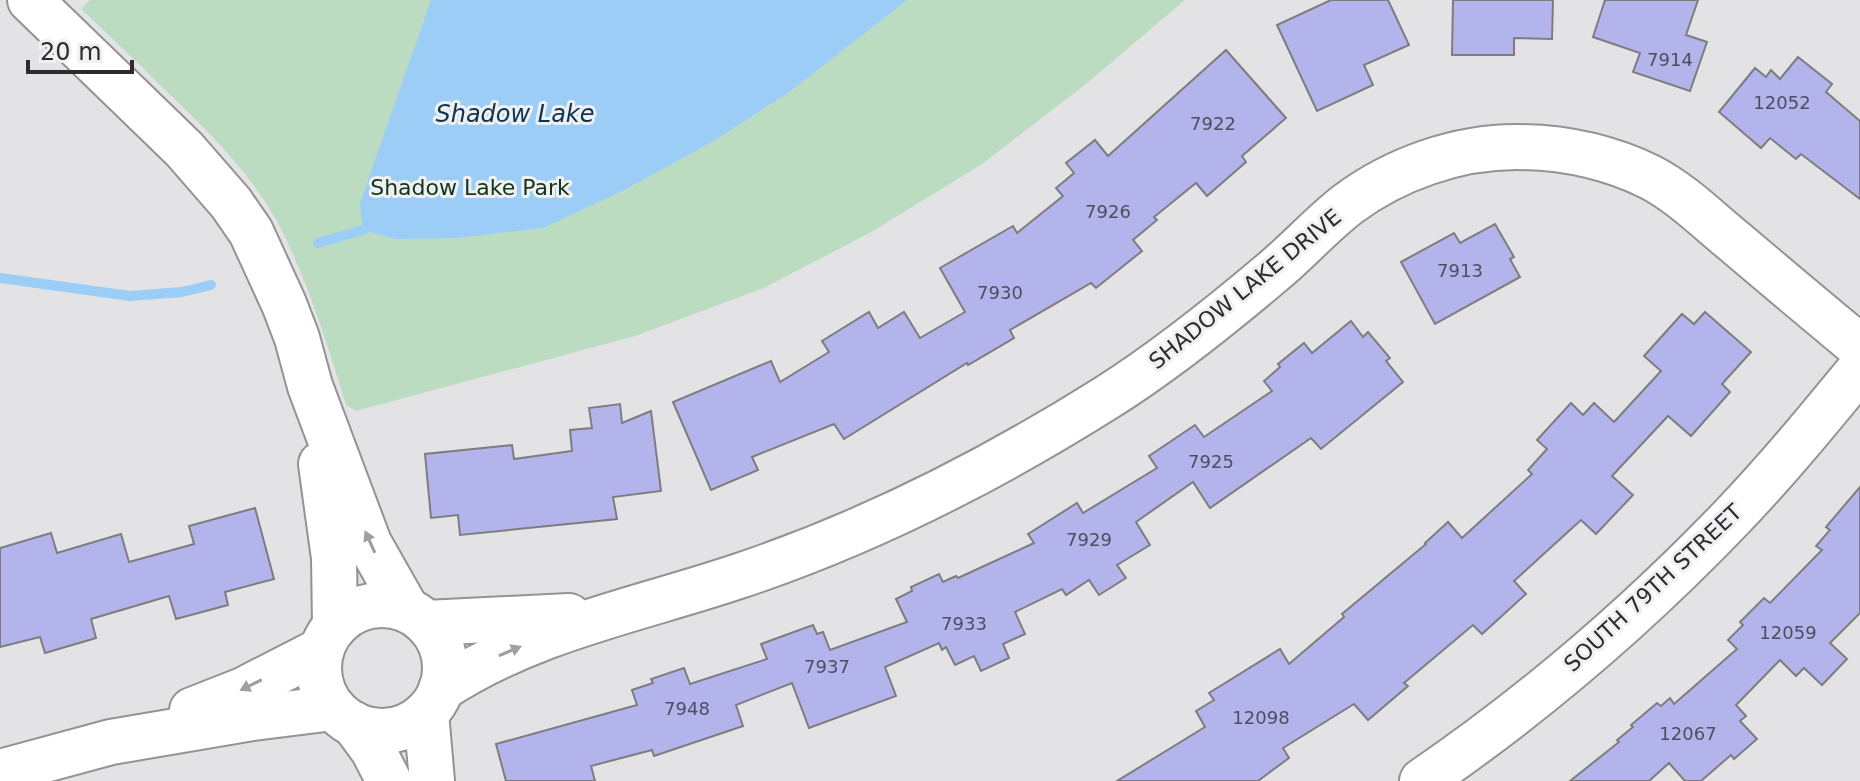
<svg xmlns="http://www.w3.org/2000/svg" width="1860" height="781" viewBox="0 0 1860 781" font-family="'DejaVu Sans',sans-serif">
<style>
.green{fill:#bcdcc2}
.water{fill:#9bcdf6}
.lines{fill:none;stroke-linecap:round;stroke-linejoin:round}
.stream{stroke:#9bcdf6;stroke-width:10}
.building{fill:#b4b4ec;stroke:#7d7d7f;stroke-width:2}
.minor-casing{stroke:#939395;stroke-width:48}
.minor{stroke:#fff;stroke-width:44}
.oneway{fill:#a0a0a0}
.labels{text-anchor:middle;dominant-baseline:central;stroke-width:6;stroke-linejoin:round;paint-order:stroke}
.number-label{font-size:18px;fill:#4e4e5d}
.park-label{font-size:22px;fill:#0f361c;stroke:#f0f0f2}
.street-label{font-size:22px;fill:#2c2c2d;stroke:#f0f0f2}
.water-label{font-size:24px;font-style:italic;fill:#0d334f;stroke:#f0f0f2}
</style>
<rect width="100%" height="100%" fill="#e3e3e5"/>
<path class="green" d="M 90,0 L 1185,0 L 1086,84 L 982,164 L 873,231 L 764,288 L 635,336 L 356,411 L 346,405 C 327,343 308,281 278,223 C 250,172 206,129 164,89 C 137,62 109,35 81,9 Z"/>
<path class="water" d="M 431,0 L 907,0 L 788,93 L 710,143 L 626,189 L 543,228 L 457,238 L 395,239 L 363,230 L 360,203 Z"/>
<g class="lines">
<g class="stream">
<path d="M 318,243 L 363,230"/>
<path d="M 0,278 L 130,296 L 182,292 L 211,285"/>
</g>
</g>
<g class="building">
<path d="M 1331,0 L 1388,0 L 1409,45 L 1364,65 L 1373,85 L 1317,111 L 1277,25 Z"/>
<path d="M 1453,0 L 1553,0 L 1552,39 L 1514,38 L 1514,55 L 1452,55 Z"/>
<path d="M 1605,0 L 1698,0 L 1686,35 L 1707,42 L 1690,91 L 1633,72 L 1640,53 L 1593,37 Z"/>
<path d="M 1226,50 L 1286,118 L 1242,156 L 1246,162 L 1207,196 L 1196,183 L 1154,217 L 1157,220 L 1133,240 L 1142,251 L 1096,288 L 1091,283 L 1010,330 L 1014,338 L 968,365 L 967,363 L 844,439 L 834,424 L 752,457 L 758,470 L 711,490 L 673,402 L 771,361 L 780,382 L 829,352 L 822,341 L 869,312 L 878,328 L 904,312 L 920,338 L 965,312 L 940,268 L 1013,226 L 1017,233 L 1063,196 L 1056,188 L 1074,173 L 1066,163 L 1095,140 L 1108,156 Z"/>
<path d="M 1798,57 L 1832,84 L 1826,92 L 1860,121 L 1860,199 L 1801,154 L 1796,159 L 1770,138 L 1761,148 L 1719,112 L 1755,68 L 1766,77 L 1771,70 L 1780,79 Z"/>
<path d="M 1495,224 L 1514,257 L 1510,259 L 1520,277 L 1435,324 L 1401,262 L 1454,233 L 1460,243 Z"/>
<path d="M 1705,312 L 1751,352 L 1722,384 L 1730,392 L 1691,436 L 1668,416 L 1612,476 L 1633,495 L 1596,534 L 1581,520 L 1514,581 L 1526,594 L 1482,634 L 1473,625 L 1404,683 L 1408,686 L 1368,720 L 1354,704 L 1283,748 L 1289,758 L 1258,781 L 1117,781 L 1205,727 L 1196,711 L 1214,700 L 1209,693 L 1280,649 L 1289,664 L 1344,617 L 1342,614 L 1426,544 L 1425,543 L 1448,522 L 1462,538 L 1532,474 L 1528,470 L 1547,449 L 1537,440 L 1571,403 L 1583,415 L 1594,403 L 1614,422 L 1661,371 L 1644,356 L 1682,314 L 1694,324 Z"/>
<path d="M 1351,321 L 1363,337 L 1368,332 L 1390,358 L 1386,361 L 1403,382 L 1321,449 L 1311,438 L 1210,508 L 1193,482 L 1136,522 L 1150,545 L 1117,565 L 1126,578 L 1099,595 L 1089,580 L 1066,595 L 1062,589 L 1015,612 L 1025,634 L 1003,644 L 1009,658 L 981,671 L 974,656 L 955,665 L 946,647 L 942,650 L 939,643 L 885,667 L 896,696 L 809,728 L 792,683 L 736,705 L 743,726 L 654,756 L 652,750 L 591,766 L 595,781 L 506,781 L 496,744 L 637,705 L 632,690 L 653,683 L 651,679 L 684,668 L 690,684 L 767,659 L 761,644 L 813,625 L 817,634 L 823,632 L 830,650 L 907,622 L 896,599 L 912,591 L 911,587 L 939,574 L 943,582 L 956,576 L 958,578 L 1034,543 L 1028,534 L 1077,503 L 1083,513 L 1157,468 L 1149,456 L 1195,425 L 1204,437 L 1272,391 L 1264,381 L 1280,367 L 1278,364 L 1304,343 L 1312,353 Z"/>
<path d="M 620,404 L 622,423 L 651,411 L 661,491 L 613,497 L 617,519 L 460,535 L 458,515 L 431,518 L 425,454 L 512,445 L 514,459 L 572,451 L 570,430 L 592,428 L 589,408 Z"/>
<path d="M 1860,487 L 1860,613 L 1830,643 L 1847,659 L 1822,685 L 1804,668 L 1796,676 L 1780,660 L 1736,705 L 1746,716 L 1740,721 L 1757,739 L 1734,759 L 1731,755 L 1701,781 L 1685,781 L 1669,763 L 1649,781 L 1570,781 L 1619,742 L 1617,740 L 1633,727 L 1631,725 L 1657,703 L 1661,706 L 1670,698 L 1674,704 L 1737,649 L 1728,640 L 1743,625 L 1740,622 L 1764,598 L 1770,603 L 1822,550 L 1816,546 L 1830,530 L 1826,527 Z"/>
<path d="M 255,508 L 274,579 L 225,592 L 228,605 L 176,619 L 169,596 L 91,619 L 96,638 L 45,653 L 40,637 L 0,647 L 0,548 L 51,533 L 57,553 L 121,534 L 129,562 L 194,544 L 189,526 Z"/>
</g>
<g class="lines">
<g class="minor-casing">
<g id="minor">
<path d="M 30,0 L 184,149 L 231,203 L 251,232 L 284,304 L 297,338 L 310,386 L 369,543 L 407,610"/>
<path d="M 321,464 L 334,558 L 335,626"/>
<circle cx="382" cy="668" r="63"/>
<path d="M 426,623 L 569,616"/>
<path d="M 441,689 C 532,629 638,610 739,576 C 868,533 990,471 1106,398 C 1165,361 1222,315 1275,270 C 1300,249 1322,224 1348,204 C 1395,169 1457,147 1516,147 C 1562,147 1609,157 1650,177 C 1681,193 1708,220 1735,242 C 1776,277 1818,312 1860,347"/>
<path d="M 192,710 L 243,690 L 321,650"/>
<path d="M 426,713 L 432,781"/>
<path d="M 354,724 L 373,750 L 389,781"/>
<path d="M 0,772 L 111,742 L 253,718 L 333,708"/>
<path d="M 1422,781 C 1533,705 1639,614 1732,517 C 1777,470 1819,419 1860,369"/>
</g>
</g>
<use href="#minor" class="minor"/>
</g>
<defs><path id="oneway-solid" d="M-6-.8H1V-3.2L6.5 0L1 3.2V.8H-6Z" transform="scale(2)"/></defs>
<g class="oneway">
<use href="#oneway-solid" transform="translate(370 542) rotate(-114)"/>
<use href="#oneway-solid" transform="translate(510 651) rotate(-23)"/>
<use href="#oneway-solid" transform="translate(251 685) rotate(154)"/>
</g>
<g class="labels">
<g class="number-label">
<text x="1670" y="59">7914</text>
<text x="1782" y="102">12052</text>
<text x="1213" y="123">7922</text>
<text x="1108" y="211">7926</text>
<text x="1460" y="270">7913</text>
<text x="1000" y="292">7930</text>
<text x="1211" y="461">7925</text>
<text x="1089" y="539">7929</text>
<text x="964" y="623">7933</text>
<text x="1788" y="632">12059</text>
<text x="827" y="666">7937</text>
<text x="687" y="708">7948</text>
<text x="1261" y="717">12098</text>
<text x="1688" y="733">12067</text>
</g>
<g class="park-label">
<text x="470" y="187">Shadow Lake Park</text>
</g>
<g class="street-label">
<text transform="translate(1245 289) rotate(-39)">SHADOW LAKE DRIVE</text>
<text transform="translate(1653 588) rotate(-43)">SOUTH 79TH STREET</text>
</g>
<g class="water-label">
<text x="515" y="114">Shadow Lake</text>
</g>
</g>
<path d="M28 60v12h104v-12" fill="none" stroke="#2c2c2d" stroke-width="4"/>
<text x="40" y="60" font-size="24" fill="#2c2c2d" stroke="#f0f0f2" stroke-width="6" paint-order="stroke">20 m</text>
</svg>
